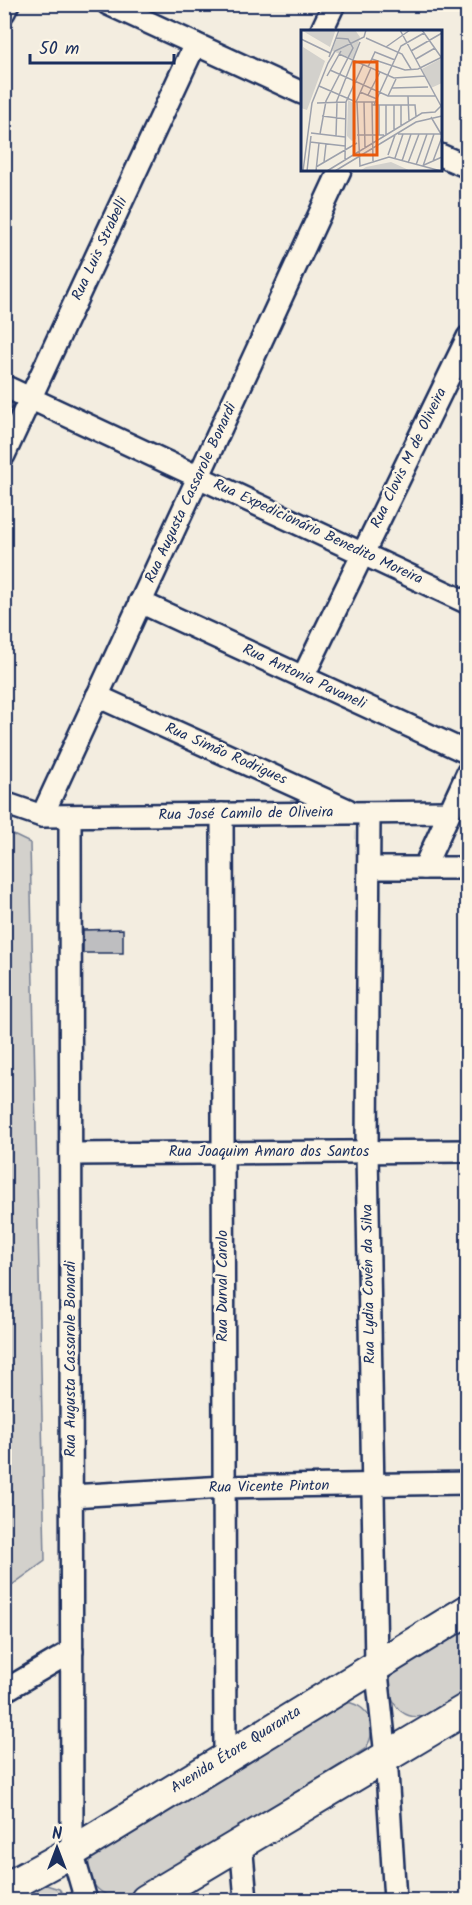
<svg xmlns="http://www.w3.org/2000/svg" width="472" height="1905" viewBox="0 0 472 1905" font-family="Kalam,sans-serif">
<style>
.green{fill:#d3d1cc;stroke:#778095;stroke-width:1.5}
.building{fill:#bebec0;stroke:#1b2f5e;stroke-width:1.5}
.lines{fill:none;stroke-linecap:round;stroke-linejoin:round}
.street-casing{stroke:#1b2f5e;stroke-width:26}
.secondary-casing{stroke:#1b2f5e;stroke-width:34}
.street{stroke:#fcf5e5;stroke-width:21}
.secondary{stroke:#fcf5e5;stroke-width:30}
.labels{text-anchor:middle;dominant-baseline:central;stroke-width:5;stroke-linejoin:round;paint-order:stroke}
.street-label{font-size:15px;fill:#1b2f5e;stroke:#fcf5e5}
.inset-road{fill:none;stroke:#9da1ac;stroke-width:1.5}
.view{fill:#e8590c;fill-opacity:0.15;stroke:#e8590c;stroke-width:3}
.inset-edge{fill:none;stroke:#1b2f5e;stroke-width:3}
</style>
<rect width="100%" height="100%" fill="#f3ede0"/>
<filter id="ink" filterUnits="userSpaceOnUse"><feTurbulence type="fractalNoise" baseFrequency=".0167" numOctaves="2"/><feDisplacementMap in="SourceGraphic" scale="12" xChannelSelector="R" yChannelSelector="G"/><feConvolveMatrix kernelMatrix="1 2 1 2 8 2 1 2 1" color-interpolation-filters="sRGB"/></filter>
<g filter="url(#ink)">
<g class="green">
<path d="M 5,831 L 30,843 L 45,1561 L 5,1590 Z"/>
<path d="M 467,1624 L 467,1690 C 455,1698 440,1710 426,1715 C 400,1724 384,1696 391,1674 Z"/>
<path d="M 342,1702 C 369,1702 380,1728 365,1749 L 136,1895 C 108,1905 82,1886 90,1856 Z"/>
<path d="M 43,1884 L 59,1889 L 69,1900 L 9,1900 Z"/>
</g>
<path class="building" d="M 123,929 L 123,953 L 83,953 L 83,930 Z"/>
<g class="lines">
<g class="street-casing">
<g id="street">
<path d="M 108,4 L 302,93"/>
<path d="M 4,12 L 8,4"/>
<path d="M 321,32 L 334,4"/>
<path d="M 440,155 L 468,167"/>
<path d="M 4,386 L 468,603"/>
<path d="M 4,455 L 195,44"/>
<path d="M 140,602 L 468,753"/>
<path d="M 303,677 L 468,337"/>
<path d="M 97,696 L 348,810"/>
<path d="M 4,803 L 42,816 L 449,812"/>
<path d="M 369,813 L 367,1152 L 376,1664 L 386,1756 L 395,1900"/>
<path d="M 222,814 L 225,1758"/>
<path d="M 42,816 L 340,170"/>
<path d="M 70,816 L 72,1852 L 86,1900"/>
<path d="M 369,868 L 468,868"/>
<path d="M 424,868 L 468,772"/>
<path d="M 71,1154 L 468,1151"/>
<path d="M 71,1496 L 224,1487 L 468,1483"/>
<path d="M 4,1691 L 72,1651"/>
<path d="M 241,1842 L 246,1900"/>
</g>
</g>
<g class="secondary-casing">
<g id="secondary">
<path d="M 4,1889 L 72,1852 L 468,1610"/>
<path d="M 146,1900 L 468,1708"/>
</g>
</g>
<use href="#street" class="street"/>
<use href="#secondary" class="secondary"/>
</g>
</g>
<g class="labels">
<g class="street-label">
<text transform="translate(100 249) rotate(-65)">Rua Luis Strabelli</text>
<text transform="translate(409 458) rotate(-64)">Rua Clovis M de Oliveira</text>
<text transform="translate(191 493) rotate(-65)">Rua Augusta Cassarole Bonardi</text>
<text transform="translate(318 532) rotate(25)">Rua Expedicionário Benedito Moreira</text>
<text transform="translate(304 677) rotate(25)">Rua Antonia Pavaneli</text>
<text transform="translate(226 754) rotate(24)">Rua Simão Rodrigues</text>
<text transform="translate(246 814) rotate(-1)">Rua José Camilo de Oliveira</text>
<text x="269" y="1152">Rua Joaquim Amaro dos Santos</text>
<text transform="translate(369 1284) rotate(-91)">Rua Lydia Covén da Silva</text>
<text transform="translate(223 1286) rotate(-90)">Rua Durval Carolo</text>
<text transform="translate(71 1359) rotate(-90)">Rua Augusta Cassarole Bonardi</text>
<text transform="translate(269 1487) rotate(-1)">Rua Vicente Pinton</text>
<text transform="translate(236 1750) rotate(-32)">Avenida Étore Quaranta</text>
</g>
</g>
<g transform="translate(301 30)">
<rect width="141" height="141" fill="#f3ede0"/>
<path d="M 0,0 L 33,0 L 34,2 L 29,17 ZM 39,0 L 54,0 L 59,7 L 53,29 L 31,21 ZM 2,17 L 24,31 L 6,80 L 0,78 ZM 141,28 L 141,53 L 130,58 L 121,39 ZM 47,70 L 54,74 L 55,109 L 51,111 L 46,106 ZM 90,132 L 110,141 L 59,141 L 65,137 Z" fill="#d3d1cc"/>
<path class="inset-road" d="M 99,0 L 140,76M 121,0 L 140,27M 65,8 L 101,24 L 110,39M 0,9 L 29,23M 85,17 L 109,0M 110,21 L 141,3M 38,24 L 93,48 L 124,46M 28,27 L 38,0M 71,29 L 104,40 L 117,39 L 141,27M 115,29 L 134,18M 67,37 L 74,22 L 94,30M 29,40 L 87,66 L 134,66M 26,46 L 40,21M 18,56 L 55,72 L 75,72M 91,58 L 127,57M 59,62 L 76,69M 67,65 L 79,42M 87,66 L 95,49M 107,66 L 108,91M 55,72 L 70,38M 56,72 L 59,136 L 88,127 L 140,141M 63,72 L 64,118M 71,72 L 72,131M 16,73 L 45,72M 35,73 L 59,12M 71,75 L 114,75 L 115,86M 73,75 L 100,16 L 123,3M 78,75 L 78,105M 85,75 L 85,105M 93,75 L 93,100M 100,75 L 100,95M 21,86 L 45,89M 130,87 L 140,104M 10,103 L 44,107M 19,104 L 25,71 L 52,18 L 47,9 L 35,8M 97,104 L 141,104M 56,105 L 83,105M 35,106 L 36,73M 9,112 L 44,116M 87,125 L 94,105M 94,128 L 102,104M 44,129 L 45,72 L 62,35M 101,131 L 110,104M 132,131 L 141,107M 23,132 L 25,114M 107,133 L 118,104M 115,135 L 126,104M 123,135 L 141,127M 122,136 L 133,104M 15,137 L 56,113M 2,141 L 11,73 L 27,33 L 34,21 L 63,7 L 65,0M 6,141 L 10,106M 15,141 L 18,113M 26,141 L 121,83 L 134,82 L 140,76M 34,141 L 115,92 L 141,86"/>
<path class="view" d="M 53,32 L 76,32 L 76,125 L 53,125 Z"/>
<rect width="141" height="141" class="inset-edge"/>
</g>
<rect width="472" height="1905" fill="none" stroke="#fcf5e5" stroke-width="24"/>
<rect x="12" y="12" width="448" height="1881" fill="none" stroke="#1b2f5e" stroke-width="2" filter="url(#ink)"/>
<g transform="translate(57 1848)" stroke="#fcf5e5" stroke-width="4.5" paint-order="stroke">
<path d="M0-4.5L10 22L0 15L-10 22Z" fill="#1b2f5e"/>
<text y="-9" font-size="16" font-weight="bold" text-anchor="middle" fill="#1b2f5e">N</text>
</g>
<path d="M30 54v9h144v-9" fill="none" stroke="#1b2f5e" stroke-width="3"/>
<text x="39" y="54" font-size="18" fill="#1b2f5e" stroke="#fcf5e5" stroke-width="4.5" paint-order="stroke">50 m</text>
</svg>
